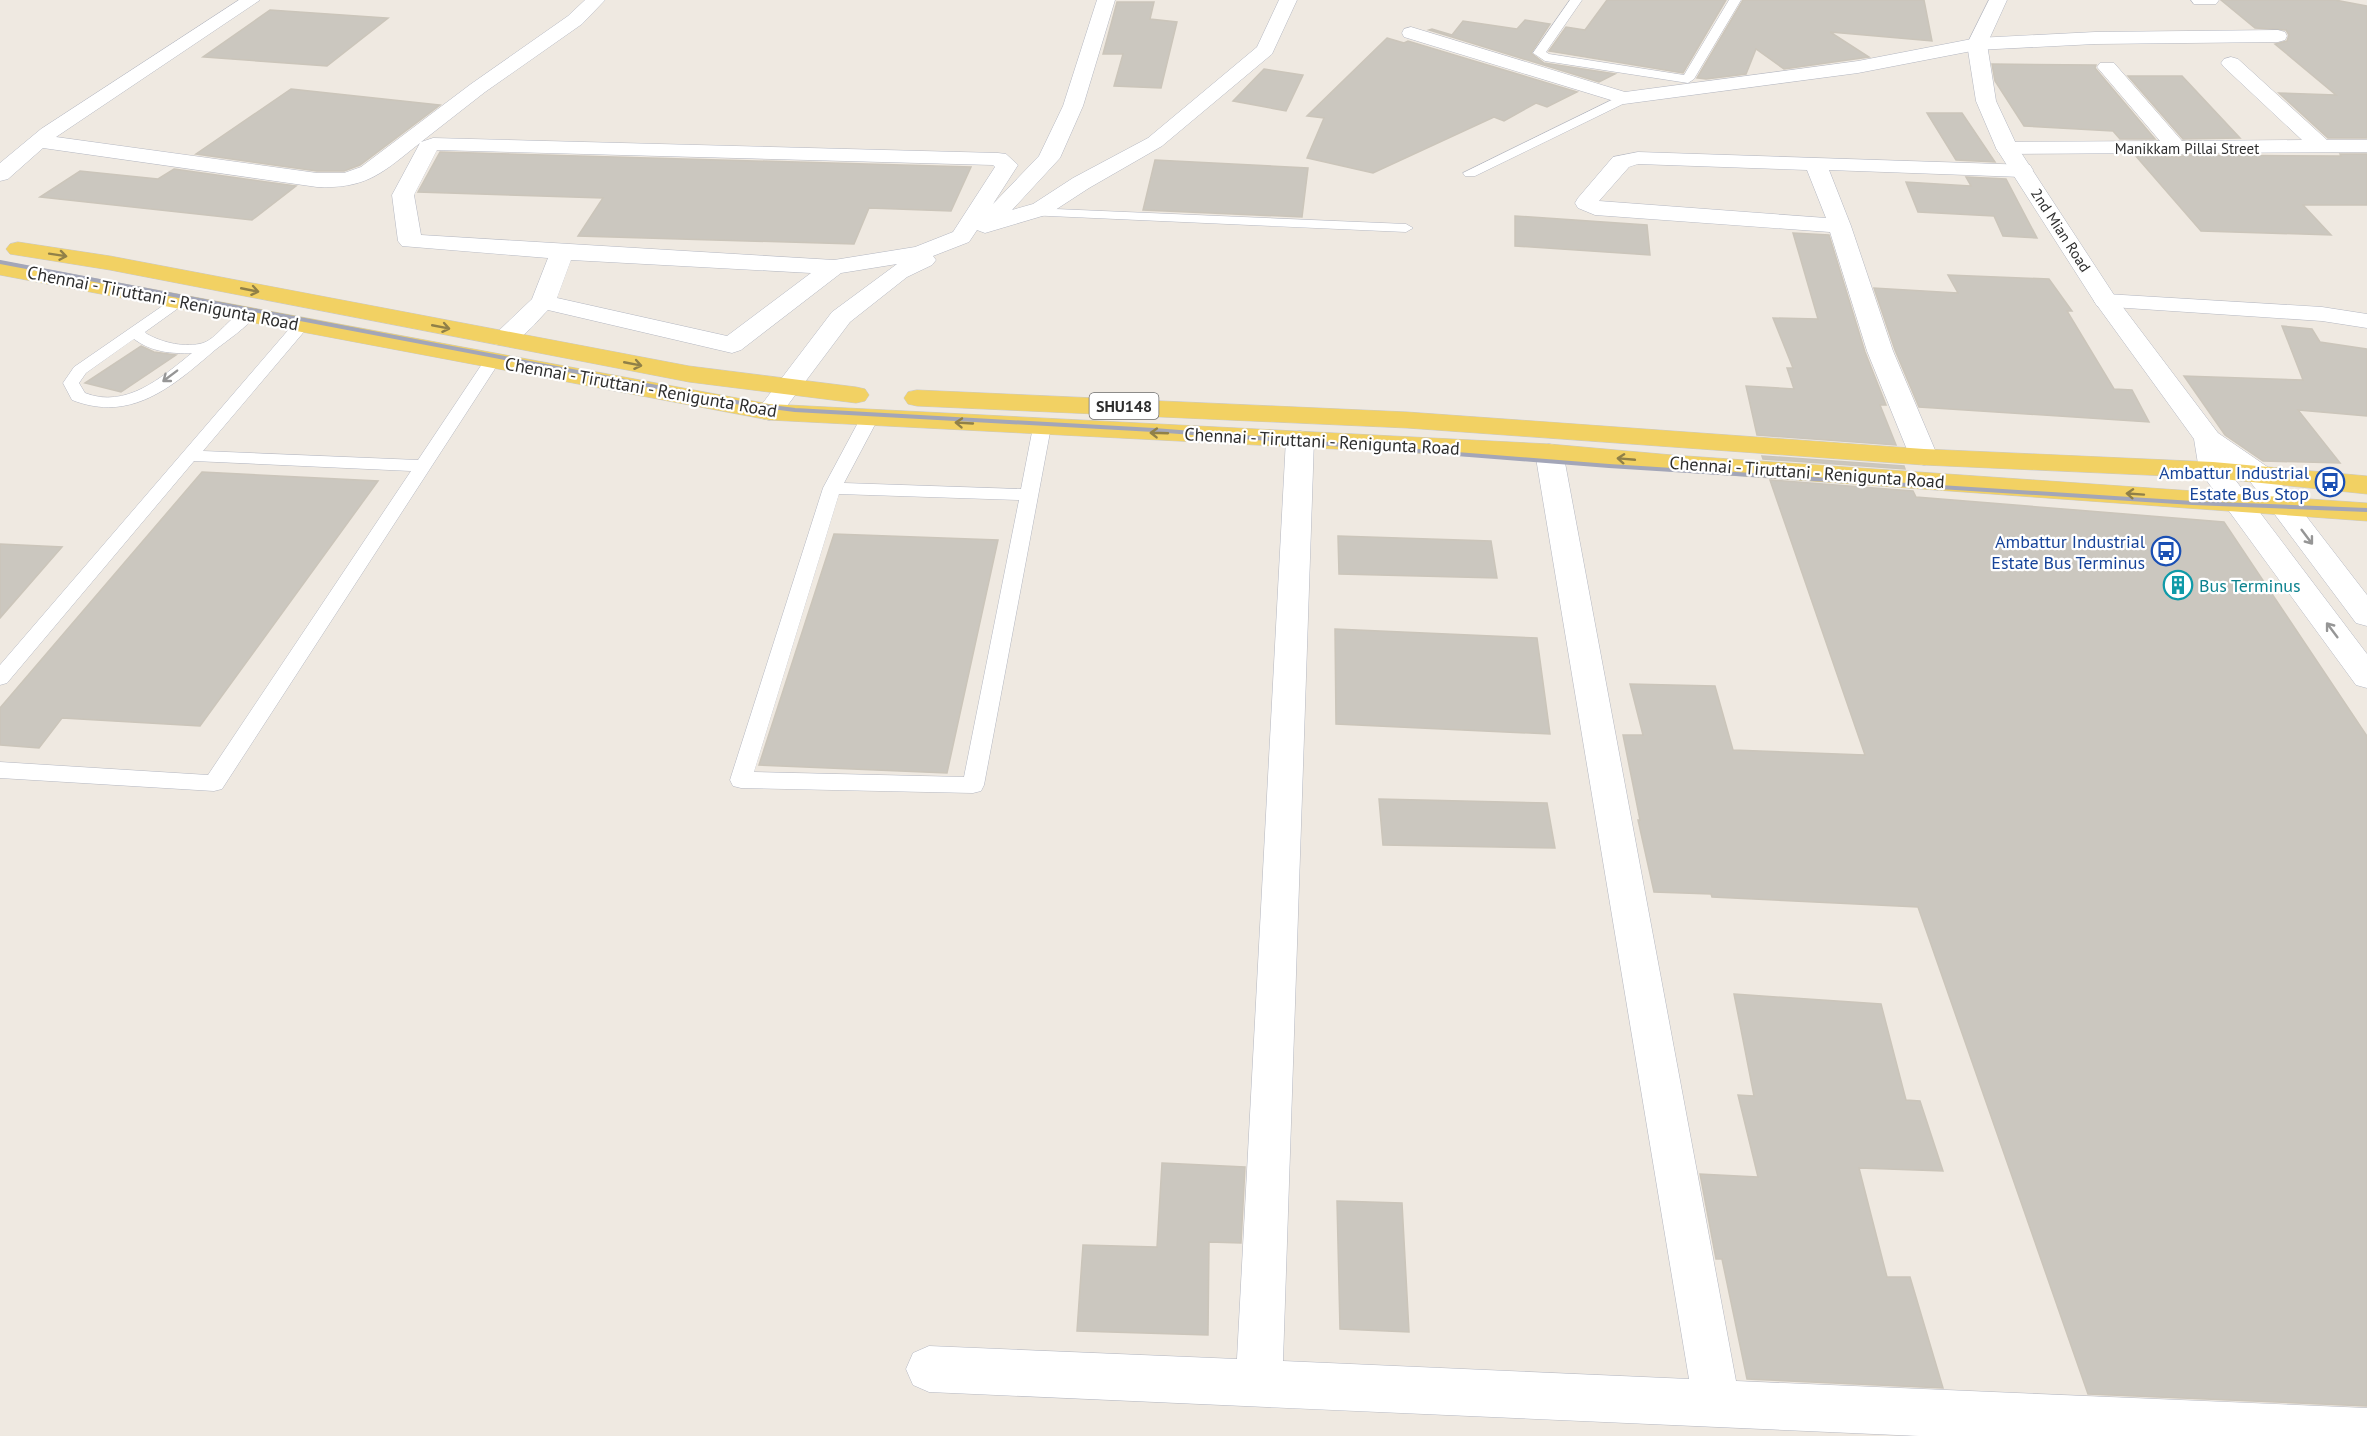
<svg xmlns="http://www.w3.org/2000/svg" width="2367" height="1436" viewBox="0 0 2367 1436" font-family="'PT Sans',sans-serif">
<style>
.building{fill:#cbc7bf;stroke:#cbc5ba;stroke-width:1.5}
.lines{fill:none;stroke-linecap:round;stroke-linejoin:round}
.lane-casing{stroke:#b4b7c1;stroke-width:1}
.street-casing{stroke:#b4b7c1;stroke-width:1}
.secondary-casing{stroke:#b4b7c1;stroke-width:1}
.primary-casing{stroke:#c9c9c9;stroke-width:1}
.lane{fill:#fff;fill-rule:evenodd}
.street{fill:#fff;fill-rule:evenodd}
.secondary{fill:#fff;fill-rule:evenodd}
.primary{fill:#f2d163;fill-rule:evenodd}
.rail{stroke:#a3a6b8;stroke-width:4}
.oneway{stroke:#908048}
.oneway2{stroke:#969696}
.labels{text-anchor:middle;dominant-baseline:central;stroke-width:4.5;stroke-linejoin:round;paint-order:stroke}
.far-street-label{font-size:15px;fill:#2e2e2e;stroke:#fff}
.shield{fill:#fff;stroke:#6d6d6d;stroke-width:1.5}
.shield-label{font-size:16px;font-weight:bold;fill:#2e2e2e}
.street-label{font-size:18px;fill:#2e2e2e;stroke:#fff}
.transit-label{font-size:18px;fill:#164399;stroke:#fff;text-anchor:end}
.culture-label{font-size:18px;fill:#0d838f;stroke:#fff;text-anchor:start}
</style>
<rect width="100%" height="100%" fill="#efe9e1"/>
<g class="building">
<path d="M 1607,0 L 1726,0 L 1683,73 L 1549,51 L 1566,27 L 1585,30 Z"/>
<path d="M 1743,0 L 1924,0 L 1932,41 L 1830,32 L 1869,57 L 1784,69 L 1756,49 L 1746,74 L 1706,79 L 1697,78 Z"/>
<path d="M 2221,0 L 2335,0 L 2367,6 L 2367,138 L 2328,138 L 2279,93 L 2336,95 L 2275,44 L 2287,41 L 2289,35 L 2286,30 L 2255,28 Z"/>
<path d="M 1117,2 L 1154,2 L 1150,19 L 1177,22 L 1161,88 L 1114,86 L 1123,54 L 1103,54 Z"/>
<path d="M 270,10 L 388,18 L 327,66 L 203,57 Z"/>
<path d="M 1525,20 L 1550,24 L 1531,53 L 1544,63 L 1615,74 L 1599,82 L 1429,30 L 1432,29 L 1452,35 L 1463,21 L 1517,29 Z"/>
<path d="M 1387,38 L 1404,43 L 1408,41 L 1577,92 L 1547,107 L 1536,103 L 1504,121 L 1494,117 L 1373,173 L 1307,158 L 1324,118 L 1307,116 Z"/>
<path d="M 1992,64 L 2096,65 L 2095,68 L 2155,139 L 2120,139 L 2113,131 L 2024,126 L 1995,81 Z"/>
<path d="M 1264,69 L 1303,75 L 1286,111 L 1233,101 Z"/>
<path d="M 2128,76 L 2182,76 L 2240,138 L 2183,139 Z"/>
<path d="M 291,89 L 440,105 L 360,165 L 344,171 L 317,171 L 196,154 Z"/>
<path d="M 1927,113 L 1962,113 L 1995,162 L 1956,160 Z"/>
<path d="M 440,152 L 971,167 L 951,211 L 869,208 L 854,244 L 578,236 L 603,198 L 418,192 Z"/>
<path d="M 2340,154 L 2367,154 L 2367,205 L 2303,205 L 2331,235 L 2201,231 L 2135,155 L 2179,157 L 2186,155 L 2341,156 Z"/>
<path d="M 1155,160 L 1308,168 L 1302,217 L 1143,210 Z"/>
<path d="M 174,169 L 296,186 L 252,220 L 40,197 L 80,171 L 158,179 Z"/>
<path d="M 1966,177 L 2006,179 L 2037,238 L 2003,236 L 1994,216 L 1918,212 L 1906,182 L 1971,186 Z"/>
<path d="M 1515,216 L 1647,225 L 1650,255 L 1515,246 Z"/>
<path d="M 1793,233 L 1829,235 L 1865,352 L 1886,405 L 1880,405 L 1896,445 L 1757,435 L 1746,386 L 1794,389 L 1787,368 L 1793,368 L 1773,318 L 1818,319 Z"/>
<path d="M 1948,275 L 2049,279 L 2072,311 L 2067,311 L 2114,389 L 2132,390 L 2149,422 L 1919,407 L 1895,350 L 1874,288 L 1958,293 Z"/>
<path d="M 2282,326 L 2312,329 L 2320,342 L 2367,349 L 2367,416 L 2298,410 L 2340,463 L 2263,461 L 2225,435 L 2184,376 L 2303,380 Z"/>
<path d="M 141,346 L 154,352 L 176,355 L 121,392 L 85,383 Z"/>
<path d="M 1762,456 L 1904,466 L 1905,469 L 1763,459 Z"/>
<path d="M 202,472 L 378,481 L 200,726 L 62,718 L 39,748 L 0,745 L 0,708 Z"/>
<path d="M 1770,480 L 1913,491 L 1916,497 L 2224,522 L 2367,736 L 2367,1406 L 2088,1394 L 1918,907 L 1712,897 L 1711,894 L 1654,892 L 1638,820 L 1640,820 L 1623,735 L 1643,735 L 1630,684 L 1715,686 L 1733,750 L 1865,755 Z"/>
<path d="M 834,534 L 998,540 L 947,773 L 759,765 Z"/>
<path d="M 1338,536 L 1491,541 L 1497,578 L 1339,574 Z"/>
<path d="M 0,544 L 62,547 L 0,618 Z"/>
<path d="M 1335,629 L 1537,638 L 1550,734 L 1336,724 Z"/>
<path d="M 1379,799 L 1547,803 L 1555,848 L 1383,845 Z"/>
<path d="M 1734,994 L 1881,1004 L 1906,1100 L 1920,1101 L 1943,1171 L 1859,1168 L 1887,1277 L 1910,1277 L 1943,1388 L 1747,1379 L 1722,1259 L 1716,1259 L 1700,1174 L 1758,1177 L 1738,1095 L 1754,1096 Z"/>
<path d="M 1162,1163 L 1245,1167 L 1241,1243 L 1209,1242 L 1208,1335 L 1077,1331 L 1083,1245 L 1157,1247 Z"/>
<path d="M 1337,1201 L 1402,1203 L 1409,1332 L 1340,1329 Z"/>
</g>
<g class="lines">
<g class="lane-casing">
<g id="lane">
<path d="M 1570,0 L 1582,0 L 1546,52 L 1549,54 L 1684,75 L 1729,0 L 1741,0 L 1694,79 L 1688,83 L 1545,61 L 1533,53 Z"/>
<path d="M 1624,94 L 1630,98 L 1629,101 L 1475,176 L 1465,176 L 1463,173 Z"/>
<path d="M 1032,208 L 1406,224 L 1413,228 L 1406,232 L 1027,215 L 1025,212 Z"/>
<path d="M 179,296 L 187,301 L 184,304 L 145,332 L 147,334 C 163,343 186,348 203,343 C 221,337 234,306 255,311 L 257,314 C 246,328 229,339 215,350 C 172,387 131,423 72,400 L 63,383 L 74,367 L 174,298 ZM 134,339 C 151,352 172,354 192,353 C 161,378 126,409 85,393 L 79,383 L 86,373 Z"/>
<path d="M 302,319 L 310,324 L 308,327 L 203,451 L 418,460 L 486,358 L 498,358 L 500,361 L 222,789 L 214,791 L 0,778 L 0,762 L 208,775 L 411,471 L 194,461 L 7,683 L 0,685 L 0,665 L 296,321 Z"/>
<path d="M 870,412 L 876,413 L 879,417 L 844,483 L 1021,489 L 1033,427 L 1036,423 L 1048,423 L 1051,427 L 984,785 L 981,791 L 973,793 L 741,788 L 733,786 L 730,780 L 823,488 L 861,417 L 864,413 ZM 839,494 L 1019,500 L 964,777 L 754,772 Z"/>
</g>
</g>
<g class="street-casing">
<g id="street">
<path d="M 239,0 L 260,0 L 56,137 L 317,173 L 344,173 L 361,167 L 471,84 L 568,16 L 585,0 L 605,0 L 582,24 L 485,92 L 421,142 L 433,138 L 998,153 L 1006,154 L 1018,165 L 993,204 L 1039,156 L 1063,106 L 1097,0 L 1115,0 L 1083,106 L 1060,158 L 1012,210 L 1033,204 L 1073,178 L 1148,138 L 1257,47 L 1279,0 L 1297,0 L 1272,54 L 1162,146 L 1089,188 L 1049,214 L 985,233 L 977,230 L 969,242 L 933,256 L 936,260 L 932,265 L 907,277 L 850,322 L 778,418 L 769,420 L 760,418 L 756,412 L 832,312 L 897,264 L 841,273 L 741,350 L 732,353 L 548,310 C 533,325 516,350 494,344 L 490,339 L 532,299 L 548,258 L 402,246 L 398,241 L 392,195 L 420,143 C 383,172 368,189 317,187 L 43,148 L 8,179 L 0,181 L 0,163 L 41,129 ZM 437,150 L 993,165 L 995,167 L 953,232 L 915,247 L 834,260 L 421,235 L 414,195 ZM 571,260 L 811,273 L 727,336 L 557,298 Z"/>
<path d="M 2191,0 L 2219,0 L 2216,4 L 2194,4 Z"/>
<path d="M 1411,27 L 1625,92 L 1858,61 L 1977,38 L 2095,32 L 2278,30 L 2285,32 L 2287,36 L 2285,40 L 2278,42 L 2095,44 L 1977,50 L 1858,73 L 1624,104 L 1404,37 L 1402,33 L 1404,29 Z"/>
<path d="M 2231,57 L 2238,59 L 2327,140 L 2367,140 L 2367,152 L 2186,153 L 2178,155 L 2170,153 L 2007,154 L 1999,153 L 1996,148 L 1999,143 L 2007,142 L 2160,141 L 2097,67 L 2100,63 L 2114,63 L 2182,141 L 2302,140 L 2224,67 L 2221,63 L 2224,59 Z"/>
<path d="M 1638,152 L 2030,165 L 2033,170 L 2030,175 L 2022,177 L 1829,170 L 1851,226 L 1893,351 L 1938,457 L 1934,463 L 1924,465 L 1914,463 L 1910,457 L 1867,351 L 1830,232 L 1595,215 L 1578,208 L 1575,203 L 1578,198 L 1613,157 ZM 1638,164 L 1807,170 L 1826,218 L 1599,201 L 1629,167 Z"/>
<path d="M 2106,294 L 2322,307 L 2367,314 L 2367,328 L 2322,321 L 2097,306 L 2094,301 L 2097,296 Z"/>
<path d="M 1300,431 L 1310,433 L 1314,439 L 1283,1361 L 1689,1379 L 1535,452 L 1539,446 L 1549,444 L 1559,446 L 1563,452 L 1736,1381 L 2367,1408 L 2367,1436 L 1919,1436 L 929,1392 L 913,1385 L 906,1369 L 913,1353 L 929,1346 L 1237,1359 L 1286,439 L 1290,433 Z"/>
</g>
</g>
<g class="secondary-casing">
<path id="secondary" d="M 1989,0 L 2007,0 L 1987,44 L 1996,101 L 2018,148 L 2116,298 L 2218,433 L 2269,468 L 2367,595 L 2367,626 L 2356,623 L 2249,480 L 2226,464 L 2227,469 L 2367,654 L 2367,688 L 2356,685 L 2199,470 L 2194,439 L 2094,301 L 1996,148 L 1976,101 L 1967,44 Z"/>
</g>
<g class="primary-casing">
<g id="primary">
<path d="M 18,242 L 110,256 L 689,366 L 856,387 L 865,389 L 869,395 L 865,401 L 856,403 L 689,382 L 110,270 L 10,254 L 6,249 L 10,244 Z"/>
<path d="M 0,261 L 769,404 L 1549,444 L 1672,455 L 2367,503 L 2367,521 L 1672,471 L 1549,460 L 769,420 L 0,275 Z"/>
<path d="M 917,390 L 1407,412 L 1924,449 L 2213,462 L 2367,476 L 2367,494 L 2213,478 L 1924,465 L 1407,428 L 917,406 L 908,404 L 904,398 L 908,392 Z"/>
</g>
</g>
<use href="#lane" class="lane"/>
<use href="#street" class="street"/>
<use href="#secondary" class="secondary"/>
<use href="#primary" class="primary"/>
<path class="rail" d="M 0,262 L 741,403 L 795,410 L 1154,430 L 1609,466 L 2193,503 L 2367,510"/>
</g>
<defs><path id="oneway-shaft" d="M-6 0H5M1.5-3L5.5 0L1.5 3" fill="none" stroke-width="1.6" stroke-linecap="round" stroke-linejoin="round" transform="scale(1.5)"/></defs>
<g class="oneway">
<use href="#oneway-shaft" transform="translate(58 255) rotate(9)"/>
<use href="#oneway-shaft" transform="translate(250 290) rotate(11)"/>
<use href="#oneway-shaft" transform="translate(441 327) rotate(11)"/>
<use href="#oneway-shaft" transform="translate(633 364) rotate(11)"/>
<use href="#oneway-shaft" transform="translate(964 423) rotate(-177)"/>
<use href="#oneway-shaft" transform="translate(1159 433) rotate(-178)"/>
<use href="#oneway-shaft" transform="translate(1626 459) rotate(-175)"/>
<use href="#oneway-shaft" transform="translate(2135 494) rotate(-176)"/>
</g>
<g class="oneway2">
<use href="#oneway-shaft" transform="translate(170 376) rotate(143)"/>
<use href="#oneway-shaft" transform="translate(2307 537) rotate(53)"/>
<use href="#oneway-shaft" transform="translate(2332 630) rotate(-127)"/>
</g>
<defs>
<g id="bus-ring" transform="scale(1.5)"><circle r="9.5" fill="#fff" stroke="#1a4fb4" stroke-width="1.5"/><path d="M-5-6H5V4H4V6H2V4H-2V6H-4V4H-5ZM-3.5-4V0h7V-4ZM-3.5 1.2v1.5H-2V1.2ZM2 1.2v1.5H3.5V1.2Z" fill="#1a4fb4"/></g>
<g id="building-ring" transform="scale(1.5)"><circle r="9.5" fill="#fff" stroke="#0f9aa8" stroke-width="1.5"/><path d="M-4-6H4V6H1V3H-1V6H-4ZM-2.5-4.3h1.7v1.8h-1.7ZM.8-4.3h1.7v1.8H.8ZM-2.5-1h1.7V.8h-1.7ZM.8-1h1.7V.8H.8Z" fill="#0f9aa8"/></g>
</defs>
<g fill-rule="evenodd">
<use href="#bus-ring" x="2330" y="482"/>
<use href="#bus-ring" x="2166" y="551"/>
<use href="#building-ring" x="2178" y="585"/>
</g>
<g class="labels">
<g class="far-street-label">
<text x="2187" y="148">Manikkam Pillai Street</text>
<text transform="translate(2061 230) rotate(57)">2nd Mian Road</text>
</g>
<rect class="shield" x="1089.5" y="393" width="69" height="26" rx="4.5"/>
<g class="shield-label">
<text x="1124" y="406">SHU148</text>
</g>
<g class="street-label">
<text transform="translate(163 298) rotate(11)">Chennai - Tiruttani - Renigunta Road</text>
<text transform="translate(641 387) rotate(10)">Chennai - Tiruttani - Renigunta Road</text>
<text transform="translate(1322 441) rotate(3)">Chennai - Tiruttani - Renigunta Road</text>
<text transform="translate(1807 472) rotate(4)">Chennai - Tiruttani - Renigunta Road</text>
</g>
<g class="transit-label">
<text x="2309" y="472">Ambattur Industrial<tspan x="2309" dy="21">Estate Bus Stop</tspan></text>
<text x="2145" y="541">Ambattur Industrial<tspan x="2145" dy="21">Estate Bus Terminus</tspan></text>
</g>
<g class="culture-label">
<text x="2199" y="585">Bus Terminus</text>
</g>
</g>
</svg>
